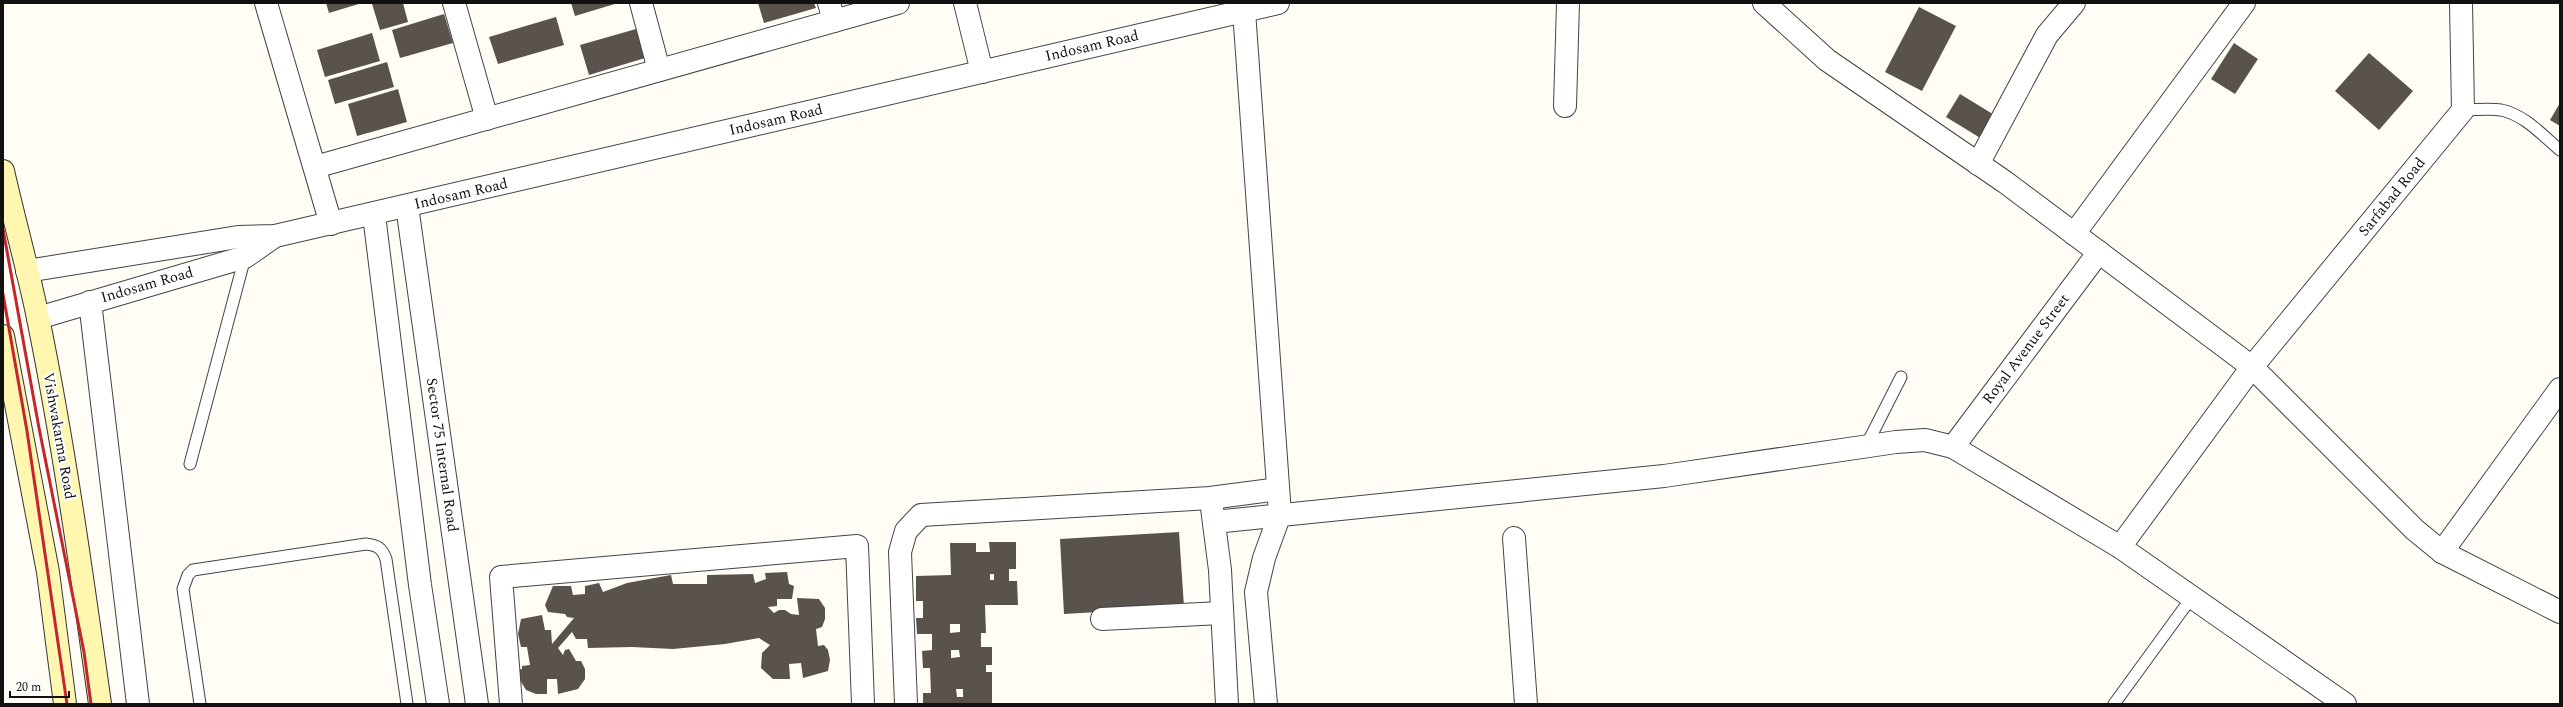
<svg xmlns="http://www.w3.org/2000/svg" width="2563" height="707" viewBox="0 0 2563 707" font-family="Spectral,serif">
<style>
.building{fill:#5a524d;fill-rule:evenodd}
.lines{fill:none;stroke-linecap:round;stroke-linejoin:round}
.lane-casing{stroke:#444;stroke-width:13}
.street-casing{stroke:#444;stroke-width:24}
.secondary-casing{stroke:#333;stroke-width:24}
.lane{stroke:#fff;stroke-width:11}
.street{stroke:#fff;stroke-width:22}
.secondary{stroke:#fff6b0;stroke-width:22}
.rail{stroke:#c4262e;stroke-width:3}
.labels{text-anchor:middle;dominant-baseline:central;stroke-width:4;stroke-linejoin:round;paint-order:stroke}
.street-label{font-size:15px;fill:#111;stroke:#fff}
</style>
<rect width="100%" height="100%" fill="#fffdf5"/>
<g class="building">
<path d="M 326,3 L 362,3 L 329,13 Z"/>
<path d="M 376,3 L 403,3 L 408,22 L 380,30 L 372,4 Z"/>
<path d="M 571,3 L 618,3 L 575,16 Z"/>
<path d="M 758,3 L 814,3 L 816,8 L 764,23 Z"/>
<path d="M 1919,7 L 1956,26 L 1922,91 L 1885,72 Z"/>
<path d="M 444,14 L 453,43 L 400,58 L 392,30 Z"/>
<path d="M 556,17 L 564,45 L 498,64 L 489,37 Z"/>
<path d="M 636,29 L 645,58 L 589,75 L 580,45 Z"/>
<path d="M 372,33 L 380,61 L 325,77 L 317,50 Z"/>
<path d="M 2234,43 L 2258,59 L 2235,94 L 2211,79 Z"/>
<path d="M 2369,53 L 2413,91 L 2379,130 L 2335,91 Z"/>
<path d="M 387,62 L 394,87 L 335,104 L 328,80 Z"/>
<path d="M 398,89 L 407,122 L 357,136 L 348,104 Z"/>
<path d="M 1960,94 L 1996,116 L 1982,139 L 1946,117 Z"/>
<path d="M 2560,103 L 2560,126 L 2550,120 Z"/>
<path d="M 1179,532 L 1184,607 L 1064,614 L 1060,539 Z"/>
<path d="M 989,542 L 1016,542 L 1016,569 L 1009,569 L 1009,581 L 1017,581 L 1018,605 L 985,605 L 986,633 L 981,633 L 981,647 L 992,647 L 992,665 L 986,665 L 986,672 L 992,672 L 992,704 L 923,704 L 923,693 L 931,693 L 930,668 L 923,668 L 922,651 L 932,650 L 932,634 L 917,634 L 916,618 L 923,618 L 923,601 L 916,601 L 916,576 L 951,575 L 950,543 L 976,543 L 976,552 L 990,552 ZM 990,574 L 994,574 L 994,580 L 990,580 ZM 950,624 L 960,624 L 960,632 L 950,633 ZM 951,650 L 959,650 L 960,657 L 951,658 ZM 956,689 L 963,689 L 963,697 L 957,697 Z"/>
<path d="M 787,572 L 789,584 L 794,586 L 792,599 L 777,599 L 777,606 L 768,607 L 774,613 L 779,610 L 785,610 L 791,614 L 799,615 L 797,598 L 819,599 L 825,608 L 825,619 L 822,627 L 816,629 L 818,646 L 824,645 L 828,650 L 830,660 L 828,671 L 803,678 L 801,663 L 789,664 L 790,679 L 773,679 L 761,668 L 762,653 L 770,645 L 759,638 L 725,644 L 673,649 L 632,647 L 588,648 L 587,639 L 576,639 L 572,632 L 558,648 L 563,655 L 565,650 L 569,649 L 576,661 L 581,661 L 585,669 L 585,679 L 578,689 L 558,694 L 557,679 L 547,679 L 547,694 L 536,694 L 526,690 L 520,680 L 518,670 L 522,669 L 522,666 L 530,665 L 527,647 L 521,647 L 518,634 L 521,619 L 542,615 L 545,630 L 551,630 L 552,644 L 574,618 L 567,617 L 565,614 L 548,612 L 545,605 L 553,586 L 571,586 L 573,595 L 585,594 L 585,586 L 599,583 L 603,592 L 627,583 L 671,575 L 673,584 L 707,584 L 707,575 L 753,574 L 755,583 L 766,579 L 765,573 Z"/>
</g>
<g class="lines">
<g class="lane-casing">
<g id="lane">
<path d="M 2463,110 C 2475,110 2489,108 2501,110 C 2525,115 2542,135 2560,150"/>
<path d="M 1866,446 L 1901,377"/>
<path d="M 190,464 L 245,257"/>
<path d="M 200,704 L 183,589 L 188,575 L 193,570 L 366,544 C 377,545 382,548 386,559 L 407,704"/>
<path d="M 2114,704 L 2192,597"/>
</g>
</g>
<g class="street-casing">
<g id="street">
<path d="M 266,3 L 331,224"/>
<path d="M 454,3 L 487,119"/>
<path d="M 641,3 L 659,70"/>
<path d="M 829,3 L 834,21"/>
<path d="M 965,3 L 982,72"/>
<path d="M 1764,3 L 1827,60 L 2005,182 L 2252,367 L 2415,530 L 2442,552 L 2560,612"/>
<path d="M 1244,11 L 1280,514 L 1264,558 L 1256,592 L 1266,704"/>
<path d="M 1565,106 L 1568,3"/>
<path d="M 1978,164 L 2047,35 L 2074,3"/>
<path d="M 315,167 L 898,3"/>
<path d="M 407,206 L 477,704"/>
<path d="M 374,215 L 420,585 L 438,704"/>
<path d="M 2074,234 L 2244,3"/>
<path d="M 27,271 L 238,237 L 275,236 L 1278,3"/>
<path d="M 90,302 L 138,704"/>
<path d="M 38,318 L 245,257 L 275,236"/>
<path d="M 1953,447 L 2099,252"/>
<path d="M 1212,508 L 1220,570 L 1227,704"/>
<path d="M 1214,522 L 1664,476 L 1896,442 L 1925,440 L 1953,447 L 2120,547 L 2345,704"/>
<path d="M 1514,538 L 1526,704"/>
<path d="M 2120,547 L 2252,367 L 2463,110 L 2461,3"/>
<path d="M 2442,552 L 2560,389"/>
<path d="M 1102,619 L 1221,613"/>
<path d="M 511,704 L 501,577 L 857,546 L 863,704"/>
<path d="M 906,704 L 900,552 L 906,531 L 921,515 L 1210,498 L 1278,489"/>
</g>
</g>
<g class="secondary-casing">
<g id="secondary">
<path d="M 3,171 C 14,220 28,269 38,318 C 64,446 82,575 100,704"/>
<path d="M 3,336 L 48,572 L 65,704"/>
</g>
</g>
<use href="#lane" class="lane"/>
<use href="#street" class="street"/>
<use href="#secondary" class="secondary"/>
<g class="rail">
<path d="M 3,229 L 39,428 L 84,652 L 91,704"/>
<path d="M 3,294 L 27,431 L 67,704"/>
</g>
</g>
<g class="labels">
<g class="street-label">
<text transform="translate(1092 46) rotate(-13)">Indosam Road</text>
<text transform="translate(776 120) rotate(-13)">Indosam Road</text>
<text transform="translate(461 194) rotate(-13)">Indosam Road</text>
<text transform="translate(2392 197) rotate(-51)">Sarfabad Road</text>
<text transform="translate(147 285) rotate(-16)">Indosam Road</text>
<text transform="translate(2026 349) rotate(-53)">Royal Avenue Street</text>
<text transform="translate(59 436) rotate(80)">Vishwakarma Road</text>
<text transform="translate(442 455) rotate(82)">Sector 75 Internal Road</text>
</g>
</g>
<rect width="2563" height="707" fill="none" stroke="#111111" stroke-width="8"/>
<path d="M10 691v6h59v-6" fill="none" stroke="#111111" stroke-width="2"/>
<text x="16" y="691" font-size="12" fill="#111111" stroke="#ffffff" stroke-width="3" paint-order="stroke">20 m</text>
</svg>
